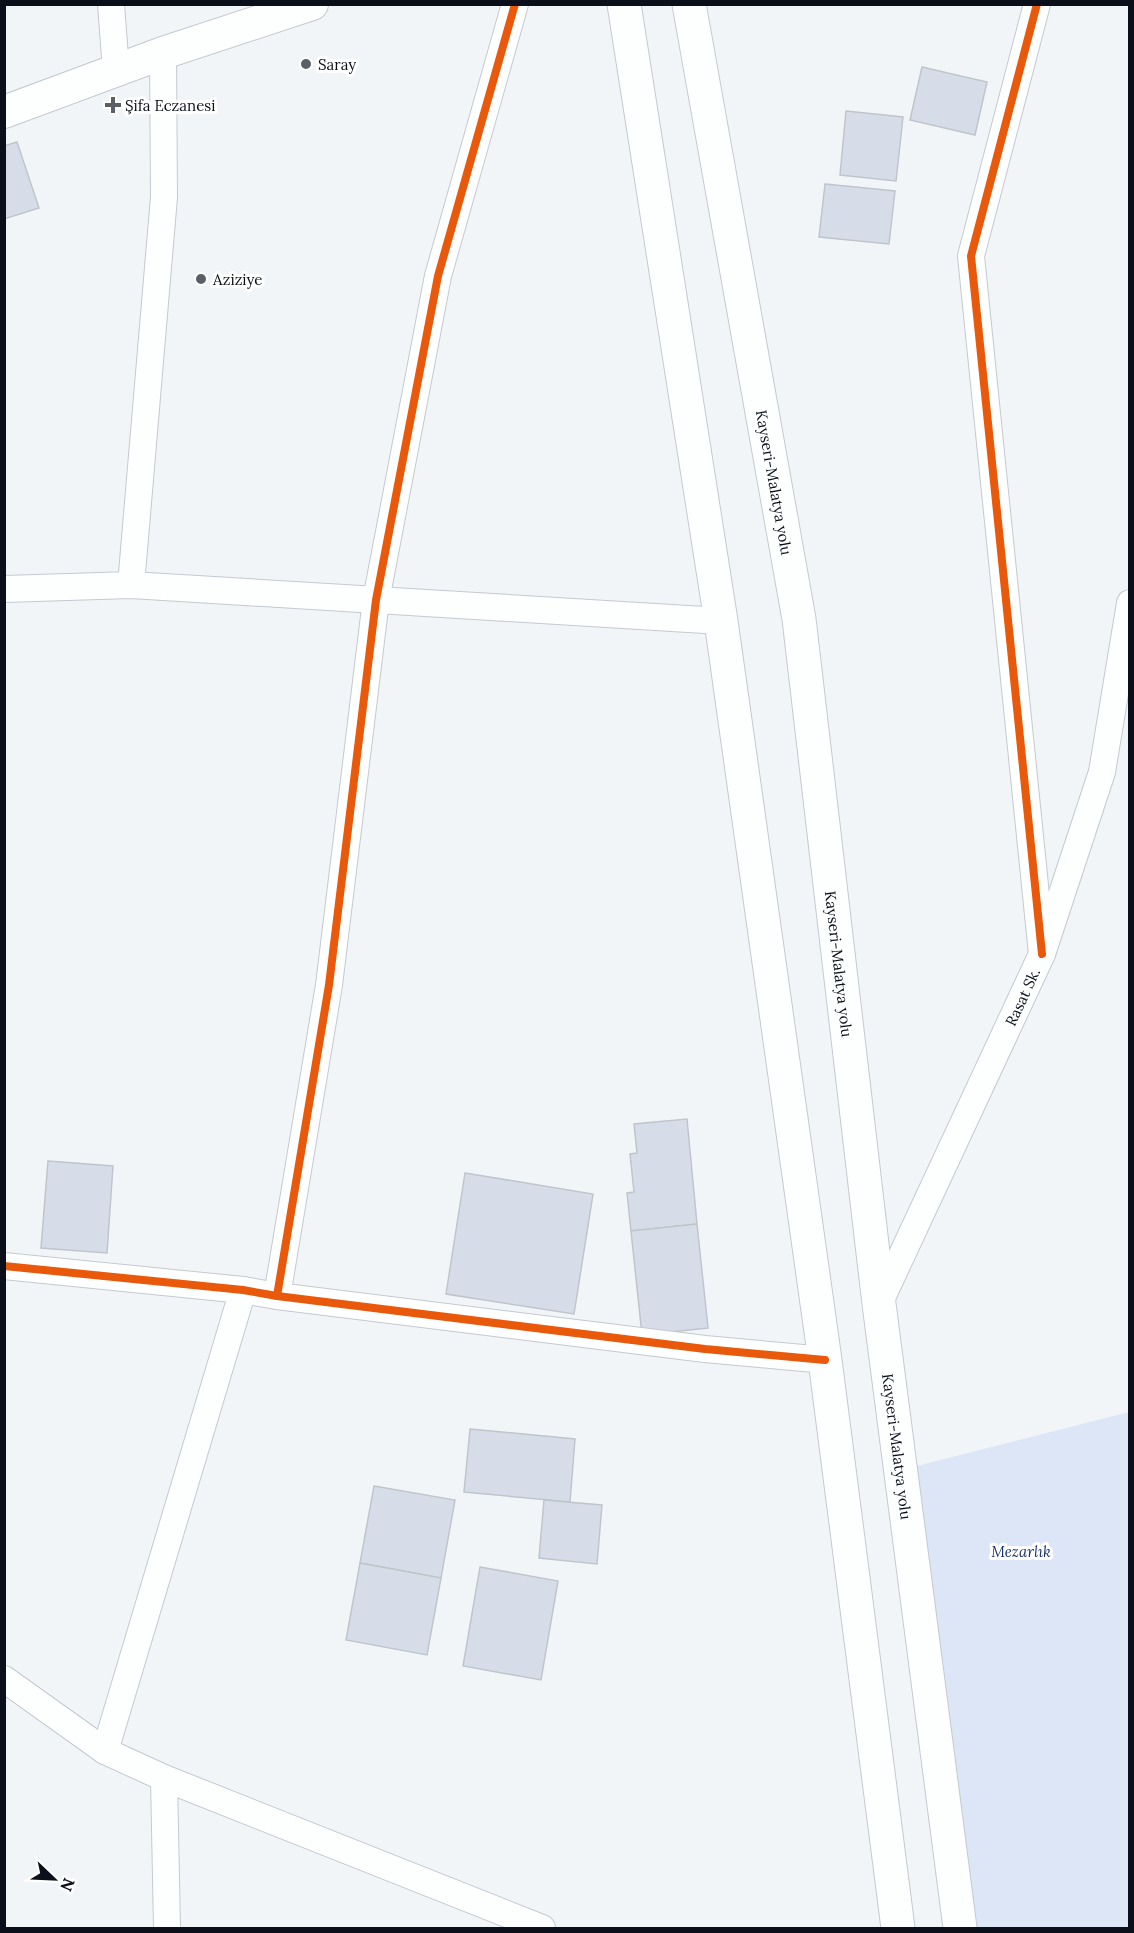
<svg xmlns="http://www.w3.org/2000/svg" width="1134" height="1933" viewBox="0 0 1134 1933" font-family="Lora,serif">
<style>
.green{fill:#dce6f7}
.building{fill:#d7dde8;stroke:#c0c5cb;stroke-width:1.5}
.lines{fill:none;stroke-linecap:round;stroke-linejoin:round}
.minor-casing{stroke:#c5c9d0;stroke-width:28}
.tertiary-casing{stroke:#c5c9d0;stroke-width:34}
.trunk-casing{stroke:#c5c9d0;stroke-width:35}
.minor{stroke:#fdfefe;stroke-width:26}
.tertiary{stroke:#fdfefe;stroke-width:32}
.trunk{stroke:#fdfefe;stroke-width:33}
.cycleway-casing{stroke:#fff;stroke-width:11}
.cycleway{stroke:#e8590c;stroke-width:8}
.poi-dot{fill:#5b6067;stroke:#fff;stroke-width:2}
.labels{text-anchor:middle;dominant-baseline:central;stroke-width:6;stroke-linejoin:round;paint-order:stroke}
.poi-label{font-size:15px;fill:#0a0f19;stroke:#fff;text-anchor:start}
.street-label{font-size:15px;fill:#0a0f19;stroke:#fff}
.park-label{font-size:15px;font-style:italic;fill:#19346b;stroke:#fff}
</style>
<rect width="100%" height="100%" fill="#f2f5f8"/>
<path class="green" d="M 1129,1412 L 1129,1928 L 960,1928 L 901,1470 Z"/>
<g class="building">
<path d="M 922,67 L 987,82 L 975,135 L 910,120 Z"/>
<path d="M 846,111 L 903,117 L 896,181 L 840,175 Z"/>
<path d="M 17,142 L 39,208 L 4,219 L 4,146 Z"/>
<path d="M 825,184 L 895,191 L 889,244 L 819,237 Z"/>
<path d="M 687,1119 L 697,1224 L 631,1231 L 627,1193 L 634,1192 L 630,1154 L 637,1153 L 634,1124 Z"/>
<path d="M 48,1161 L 113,1166 L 107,1253 L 41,1248 Z"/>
<path d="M 465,1173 L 593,1194 L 574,1314 L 446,1294 Z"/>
<path d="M 697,1224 L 708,1328 L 642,1335 L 631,1231 Z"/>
<path d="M 470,1429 L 575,1439 L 570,1502 L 464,1492 Z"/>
<path d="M 374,1486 L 455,1500 L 441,1578 L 360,1563 Z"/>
<path d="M 544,1500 L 602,1505 L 597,1564 L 539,1558 Z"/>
<path d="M 360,1563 L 441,1578 L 427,1655 L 346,1640 Z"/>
<path d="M 480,1567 L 558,1581 L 541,1680 L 463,1666 Z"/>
</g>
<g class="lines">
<g class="minor-casing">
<g id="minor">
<path d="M 111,4 L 116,71"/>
<path d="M 1037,4 L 971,256 L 1042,954"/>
<path d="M 131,585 L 164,197 L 163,53"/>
<path d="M 4,589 L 131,585 L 721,621"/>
<path d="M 4,1266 L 243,1290 L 277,1296 L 705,1349 L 825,1360"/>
<path d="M 277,1296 L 329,985 L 376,600 L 438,276 L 515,4"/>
<path id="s1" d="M 879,1304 L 1042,954 L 1102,772 L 1130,603"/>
<path d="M 4,1679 L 105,1751 L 164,1778 L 542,1928"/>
<path d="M 105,1751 L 243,1290"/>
<path d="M 164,1778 L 167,1928"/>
</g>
</g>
<g class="tertiary-casing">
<path id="tertiary" d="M 4,112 L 163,53 L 312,4"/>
</g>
<g class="trunk-casing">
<g id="trunk">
<path d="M 624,4 L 721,621 L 825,1360 L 898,1928"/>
<path id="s2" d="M 689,4 L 799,619 L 879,1304 L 960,1928"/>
</g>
</g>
<use href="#minor" class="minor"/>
<use href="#tertiary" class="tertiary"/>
<use href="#trunk" class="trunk"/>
<g class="cycleway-casing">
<g id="cycleway">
<path d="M 1037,4 L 971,256 L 1042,954"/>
<path d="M 4,1266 L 243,1290 L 277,1296 L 705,1349 L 825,1360"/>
<path d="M 277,1296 L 329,985 L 376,600 L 438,276 L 515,4"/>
</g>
</g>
<use href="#cycleway" class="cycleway"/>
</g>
<g class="poi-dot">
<circle cx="306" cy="64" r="6"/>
<path d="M110 96h6v6h6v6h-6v6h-6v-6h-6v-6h6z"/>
<circle cx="201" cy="279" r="6"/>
</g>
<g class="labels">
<g class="poi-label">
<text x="318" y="64">Saray</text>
<text x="125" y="105">Şifa Eczanesi</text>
<text x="213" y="279">Aziziye</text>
</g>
<g class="street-label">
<text stroke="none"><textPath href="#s2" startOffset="486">Kayseri-Malatya yolu</textPath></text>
<text stroke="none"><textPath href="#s2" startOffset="972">Kayseri-Malatya yolu</textPath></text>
<text stroke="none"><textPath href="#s1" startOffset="339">Rasat Sk.</textPath></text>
<text stroke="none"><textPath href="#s2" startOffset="1458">Kayseri-Malatya yolu</textPath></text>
</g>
<g class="park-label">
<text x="1021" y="1551">Mezarlık</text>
</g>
</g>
<rect width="1134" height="1933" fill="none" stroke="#0a0f19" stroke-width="12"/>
<g transform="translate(54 1879) rotate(113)" stroke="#ffffff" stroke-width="4.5" paint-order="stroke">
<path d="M0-4.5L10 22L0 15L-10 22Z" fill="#0a0f19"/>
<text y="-9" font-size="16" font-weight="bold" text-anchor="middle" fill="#0a0f19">N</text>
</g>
</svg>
